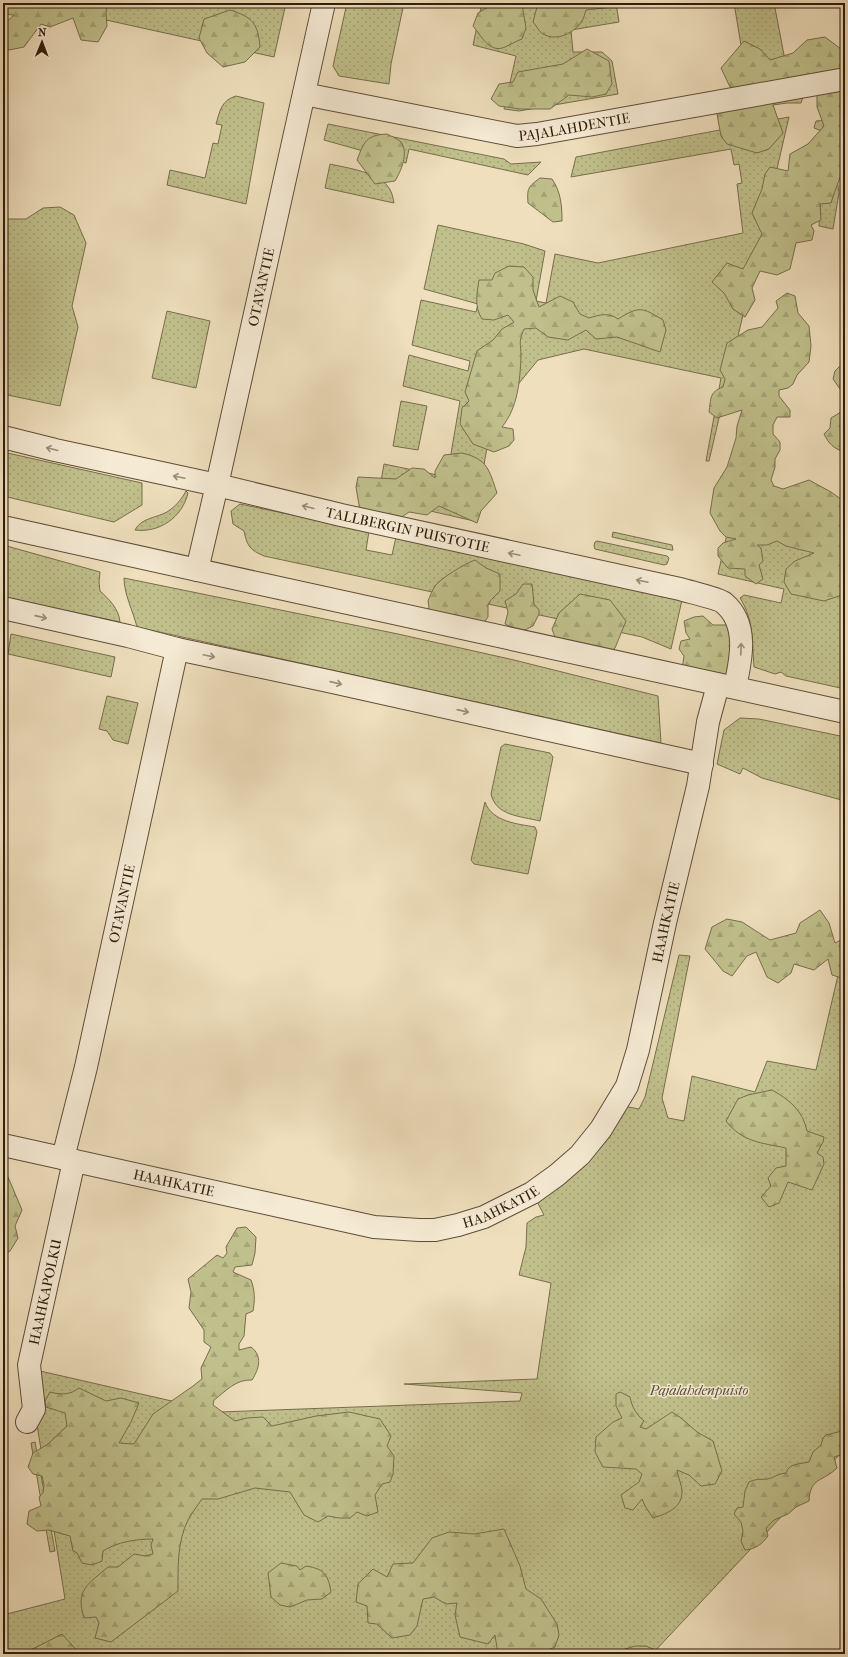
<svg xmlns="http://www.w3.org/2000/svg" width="848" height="1657" viewBox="0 0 848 1657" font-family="'IM FELL French Canon',serif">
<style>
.grass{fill:url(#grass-dots);stroke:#786e4c}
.forest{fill:url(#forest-firs);stroke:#786e4c}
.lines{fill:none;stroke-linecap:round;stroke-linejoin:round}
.minor-casing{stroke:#604d38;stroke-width:24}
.tertiary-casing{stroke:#604d38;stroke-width:24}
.minor{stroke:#f5ead4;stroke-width:22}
.tertiary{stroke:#f5ead4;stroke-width:22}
.oneway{stroke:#9c8d7a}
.labels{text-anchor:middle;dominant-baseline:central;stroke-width:3;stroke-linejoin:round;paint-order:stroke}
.street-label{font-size:14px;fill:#301c0b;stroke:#f5ead4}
.park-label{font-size:14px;font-style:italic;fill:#5b4d32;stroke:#f5ead4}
</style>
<defs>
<pattern id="grass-dots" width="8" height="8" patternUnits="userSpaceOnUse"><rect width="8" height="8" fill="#c0c08c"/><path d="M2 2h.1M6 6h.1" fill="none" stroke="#a5a477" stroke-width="1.8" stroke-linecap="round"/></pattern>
<pattern id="forest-firs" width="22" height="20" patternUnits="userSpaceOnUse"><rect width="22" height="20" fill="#c0c08c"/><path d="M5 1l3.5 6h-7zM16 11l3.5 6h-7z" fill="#a5a477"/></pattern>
</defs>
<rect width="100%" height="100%" fill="#efdfbd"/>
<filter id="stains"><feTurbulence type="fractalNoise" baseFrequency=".005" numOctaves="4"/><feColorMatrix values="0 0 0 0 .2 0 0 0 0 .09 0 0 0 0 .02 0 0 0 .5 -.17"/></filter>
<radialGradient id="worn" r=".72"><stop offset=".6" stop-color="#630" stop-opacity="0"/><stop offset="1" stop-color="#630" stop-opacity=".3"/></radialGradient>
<g class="grass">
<path d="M 29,3 L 286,3 L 274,57 Z"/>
<path d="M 347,3 L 404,3 L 391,64 L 389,84 L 339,76 L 333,66 Z"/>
<path d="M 482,3 L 616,3 L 619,22 L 571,30 L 573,52 L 602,52 L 612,61 L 618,94 L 519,111 L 504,109 L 516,56 L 473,45 Z"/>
<path d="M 734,3 L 774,3 L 785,60 L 745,69 Z"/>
<path d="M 236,96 L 264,103 L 246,204 L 167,185 L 170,170 L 205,178 L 213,143 L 218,144 L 222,125 L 216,124 C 220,110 222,100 236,96 Z"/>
<path d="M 789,117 L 709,461 L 706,461 L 721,378 L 584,349 L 538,360 L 511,393 L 488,442 L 474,521 L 378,499 L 384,464 L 447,477 L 460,401 L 403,386 L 409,355 L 468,371 L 470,361 L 412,345 L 421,300 L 476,312 L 478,304 L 424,289 L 438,225 L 524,244 L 545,251 L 536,301 L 546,303 L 555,254 L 598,263 L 743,233 L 737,184 L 742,183 L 739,164 L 734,165 L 731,149 L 571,177 L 576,157 Z"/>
<path d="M 829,120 L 839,193 L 833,229 L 819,226 L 823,145 L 822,131 L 814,128 L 816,121 Z"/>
<path d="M 328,124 L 504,159 L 511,164 L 541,162 L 528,175 L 409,149 L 406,163 L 324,140 Z"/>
<path d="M 330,164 C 347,168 379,172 389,188 C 392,192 393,198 394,203 L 325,188 Z"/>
<path d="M 60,207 L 74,215 L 86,243 L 72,306 L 78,327 L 60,406 L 3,394 L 3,219 L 26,219 L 43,208 Z"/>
<path d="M 167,311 L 210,321 L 196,388 L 152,378 Z"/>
<path d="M 401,401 L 427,406 L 418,450 L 393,446 Z"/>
<path d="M 3,452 L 142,483 L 142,505 L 114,522 L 3,496 Z"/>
<path d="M 739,481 L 845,507 L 845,689 L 786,676 L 781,672 L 775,674 L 754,667 C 752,642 754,620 740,598 L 744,595 L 781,603 L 784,589 L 718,574 Z"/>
<path d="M 186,491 L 188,493 C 182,518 159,533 135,530 C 141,518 156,518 167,512 C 175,507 182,499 186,491 Z"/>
<path d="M 240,504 L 369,531 L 366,550 L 392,555 L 396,537 L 682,600 L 671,649 L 642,637 L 264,556 C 250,550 247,546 244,531 L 233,524 L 231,511 Z"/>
<path d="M 613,532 L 672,545 L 673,550 L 671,550 L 612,537 Z"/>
<path d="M 597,541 L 667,556 L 669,558 L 667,564 L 664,565 L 595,549 L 594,546 L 595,542 Z"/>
<path d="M 3,545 L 100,572 L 99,582 L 100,591 C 109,599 119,609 120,622 L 3,597 Z"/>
<path d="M 124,578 L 398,634 L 514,660 L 658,696 L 661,743 L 137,627 C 133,611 124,594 124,578 Z"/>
<path d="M 11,634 L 115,657 L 111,677 L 8,654 Z"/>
<path d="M 107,696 L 138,703 L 128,744 L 113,740 L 107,731 L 99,729 Z"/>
<path d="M 740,718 L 759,719 L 845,737 L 845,801 L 762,778 L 743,768 L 740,774 L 717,764 L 724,730 Z"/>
<path d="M 505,744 L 550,753 L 553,757 L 540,821 C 520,816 496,816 491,794 L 501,747 Z"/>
<path d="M 485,802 C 492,822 518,824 535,827 L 537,832 L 528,874 L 474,864 L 471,860 Z"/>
<path d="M 845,945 L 845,1449 L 652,1654 L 3,1654 L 3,1615 L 65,1599 L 34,1406 L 40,1371 L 220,1412 L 520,1401 L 522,1393 L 404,1384 L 537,1379 L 551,1283 L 519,1275 L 526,1247 L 527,1223 L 536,1217 L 544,1215 L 533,1194 L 618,1105 L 639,1109 L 645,1097 L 679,955 L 690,956 L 662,1098 L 668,1118 L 684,1121 L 692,1076 L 755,1092 L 767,1061 L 816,1070 Z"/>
<path d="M 35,1442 L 55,1551 L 50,1552 L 31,1443 Z"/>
</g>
<g class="forest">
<path d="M 3,3 L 107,3 L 106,13 L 107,26 L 98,42 L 81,40 L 73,18 L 50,27 L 41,24 L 24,47 L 9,50 L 3,45 L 3,25 L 14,15 L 3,14 Z"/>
<path d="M 495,3 L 522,4 L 526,28 L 522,39 C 516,41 510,45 505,47 C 490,54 481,36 473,26 L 478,13 Z"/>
<path d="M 538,3 L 614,3 L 613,7 L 586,10 C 585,13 584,18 582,21 C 574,33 557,42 543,34 C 539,32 536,25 533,22 Z"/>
<path d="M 230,10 C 253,17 258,24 260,47 L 245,62 L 223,67 L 207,53 L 199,38 L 204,19 Z"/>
<path d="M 825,37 L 841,49 L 845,49 L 845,163 C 841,177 835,189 831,203 L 820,204 L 821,220 L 811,225 L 814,231 L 812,240 L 796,243 L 790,269 L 777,275 L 760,271 L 752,288 L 755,300 L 745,317 L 733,309 L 724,293 L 712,282 L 727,263 L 743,269 L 762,234 L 752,213 L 762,189 L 765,174 L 770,167 L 788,171 L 790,154 L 808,144 L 824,126 L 817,107 L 817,91 L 803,97 L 801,103 L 787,103 L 773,105 L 783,133 L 769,149 L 757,153 L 727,144 L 721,136 L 717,114 L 721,105 L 741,102 L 730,87 L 721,68 L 744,41 L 760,49 L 770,60 L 793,53 L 807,40 Z"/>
<path d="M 587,49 L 609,61 L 612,84 L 606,94 L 592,97 L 569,95 L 550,109 L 520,109 L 499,106 L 491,99 L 499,84 L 513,82 L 518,72 L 563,64 Z"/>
<path d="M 387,134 C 391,136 398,139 401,142 C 409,153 401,171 395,181 L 375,184 L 357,160 C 364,142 366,135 387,134 Z"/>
<path d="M 540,178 L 552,179 C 561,192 562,206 562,221 L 553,222 L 528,203 C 527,188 528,187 540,178 Z"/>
<path d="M 509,266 L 524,267 L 533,277 L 533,290 L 539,307 L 560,296 L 573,302 L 580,314 L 589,318 C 599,315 609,312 618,319 C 639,306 642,307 663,320 L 666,330 L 660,352 L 617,337 L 596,339 L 586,330 L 568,340 L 548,337 L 536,328 L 524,329 C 518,343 521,343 521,356 C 520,381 518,407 502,427 L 513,429 L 514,440 L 509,446 L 494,452 L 473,444 L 460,424 L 462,408 L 469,401 L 465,392 L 477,351 L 493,340 L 502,329 L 514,322 L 508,315 L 494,320 L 482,319 C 474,307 477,293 479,280 L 492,280 L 495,273 Z"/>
<path d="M 787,293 L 795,296 L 798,313 L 809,326 L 811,346 L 809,362 L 797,375 L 793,384 L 788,388 L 779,390 L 779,396 L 790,410 L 790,417 L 777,417 L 773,425 L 773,434 L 780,442 L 780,450 L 775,459 L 775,467 L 771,480 L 774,486 L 783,489 L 809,480 L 831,492 L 845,502 L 845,546 L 841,549 C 847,565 846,579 842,595 L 824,601 L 791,594 L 784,582 L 786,569 L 795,561 L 814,553 L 786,546 L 777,541 L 767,545 L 757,545 L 761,548 L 763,561 L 759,565 L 763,579 L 756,584 L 745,576 L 745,569 L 728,568 L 718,556 L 718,548 L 723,543 L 736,539 L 726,537 L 720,531 L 710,513 L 714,488 L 727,467 L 736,438 L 737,426 L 742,410 L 717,418 L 709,412 C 711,399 709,392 723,387 L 725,379 L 720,370 L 727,343 L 748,330 L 762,327 L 778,308 L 776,301 Z"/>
<path d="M 843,363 L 845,363 L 845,389 L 840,389 L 833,379 L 835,371 Z"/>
<path d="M 841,412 L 845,414 L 844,452 C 833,448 829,444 824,434 L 830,428 L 831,418 Z"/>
<path d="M 462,453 C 488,459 489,470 497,493 L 481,511 L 477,523 L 439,506 L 427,515 L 409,512 L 403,516 L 391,529 L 361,517 L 356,487 L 358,477 L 396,479 L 412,468 L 424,469 L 435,478 L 435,471 L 444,455 Z"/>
<path d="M 475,560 L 486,568 L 500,574 L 500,591 L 491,600 L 488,605 L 488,617 L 480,628 L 428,618 L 429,607 L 428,601 C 430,596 432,591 435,586 C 441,578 466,563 475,560 Z"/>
<path d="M 523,584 L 532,584 L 534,604 L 539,610 L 539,614 L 533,626 L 521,632 L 505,624 L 508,612 L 505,601 L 516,594 Z"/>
<path d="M 580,594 L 610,600 L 626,621 L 615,648 L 606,656 L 556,640 L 552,629 L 559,613 Z"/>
<path d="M 703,616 L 713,625 L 727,625 L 736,633 L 729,667 L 726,676 L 682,669 L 684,656 L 679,649 L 681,641 L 690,639 L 686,633 L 684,621 L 694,617 Z"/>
<path d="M 820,910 L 829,923 L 835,943 L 845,938 L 845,979 L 832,975 L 828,959 L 814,970 L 794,964 L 791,973 L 778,983 L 767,977 L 756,952 L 747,956 L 732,976 L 723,971 L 705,949 L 712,927 L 727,919 L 742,922 L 770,940 L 796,933 L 800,923 Z"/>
<path d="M 772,1090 C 790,1100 803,1111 807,1131 L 824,1137 L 823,1142 L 817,1153 L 823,1157 L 824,1164 L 812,1190 L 788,1182 L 779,1203 L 769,1207 L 761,1197 L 771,1186 L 768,1178 L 776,1168 L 786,1166 L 786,1148 C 762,1143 742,1142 726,1121 L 738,1099 L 748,1095 Z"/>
<path d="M 3,1171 L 8,1177 L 22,1210 L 15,1226 L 18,1238 L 10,1251 L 3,1255 Z"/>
<path d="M 246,1227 L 256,1237 L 255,1253 L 252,1265 L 235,1267 L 233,1272 L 251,1280 C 255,1291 255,1300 253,1311 L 246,1314 L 244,1336 L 239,1344 L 239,1350 L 251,1347 C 263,1356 259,1369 252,1380 C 236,1379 226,1391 214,1400 L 213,1405 L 235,1421 L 247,1418 L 263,1417 L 272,1426 L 316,1416 L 349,1412 L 380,1419 L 391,1436 L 387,1446 L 394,1456 L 393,1474 L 390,1482 L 382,1484 L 375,1495 L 378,1512 L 367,1516 L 357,1512 L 350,1518 L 339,1518 L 328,1516 L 318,1522 L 304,1515 L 290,1492 L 255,1488 L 218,1499 L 202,1499 C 197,1506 192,1513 188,1520 C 177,1542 178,1568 178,1591 L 111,1642 L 95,1638 L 99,1623 L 96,1617 L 84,1618 C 75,1590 88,1584 108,1567 L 118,1567 L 134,1554 L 145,1556 L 153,1554 L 151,1545 L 153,1539 C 136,1539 117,1542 103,1551 L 102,1561 L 92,1565 L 82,1563 L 77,1553 L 73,1551 L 70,1536 L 49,1530 L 37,1531 L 27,1524 L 29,1511 L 41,1506 L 39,1497 L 43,1493 L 44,1485 L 42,1476 L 33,1474 L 28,1467 L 33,1453 L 48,1444 L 67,1426 L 65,1413 L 46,1407 L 45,1401 L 50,1392 C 61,1395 70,1395 79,1388 L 106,1401 L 121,1398 L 139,1403 L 131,1422 L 119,1443 L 134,1444 L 153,1414 L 193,1386 L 202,1379 L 201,1368 L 211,1347 L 204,1342 L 204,1330 L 189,1308 L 191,1292 L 188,1279 L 217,1255 L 223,1258 L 227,1253 L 226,1247 L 237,1228 Z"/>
<path d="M 620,1392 L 630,1397 C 632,1407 636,1414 644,1421 L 640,1427 L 646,1429 L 672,1412 L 681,1418 L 697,1432 L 713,1441 L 722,1471 L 715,1484 L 701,1486 L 689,1475 L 677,1470 C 678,1477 682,1485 682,1492 C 682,1508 666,1514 653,1518 L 645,1506 L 642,1499 L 633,1510 L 625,1508 L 621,1495 L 639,1482 L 642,1474 L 636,1469 L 603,1467 L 595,1452 L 596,1437 L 613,1422 L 622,1418 L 616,1406 L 616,1394 Z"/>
<path d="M 845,1425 L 845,1445 L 842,1448 L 844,1454 L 834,1457 L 837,1468 C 823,1482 810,1477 809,1501 L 796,1507 L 788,1514 L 774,1520 L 766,1528 L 768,1536 C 762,1544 756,1549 745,1550 L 741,1541 L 743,1531 L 741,1522 L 734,1514 L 737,1508 L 743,1507 L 745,1491 L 749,1482 C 759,1478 758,1480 767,1479 C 774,1478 776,1474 786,1473 C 789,1463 800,1464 809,1462 L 813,1452 L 821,1445 L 823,1438 L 826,1435 L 842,1431 Z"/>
<path d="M 504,1529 L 520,1566 L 526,1589 L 541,1599 L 557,1624 L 559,1635 L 555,1647 L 539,1654 L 498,1654 L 495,1635 L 488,1644 L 460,1637 L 455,1615 L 457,1603 L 446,1604 L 434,1597 L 423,1599 L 417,1626 L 410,1635 L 392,1638 L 377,1624 L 368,1623 L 367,1606 L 356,1602 L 358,1584 L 373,1569 L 387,1577 L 393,1564 L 413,1563 L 432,1538 L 449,1532 L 474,1534 Z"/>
<path d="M 281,1563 L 297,1566 L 300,1570 L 306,1566 C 325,1569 328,1575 331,1592 L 322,1599 L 307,1600 L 290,1607 L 280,1605 L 271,1597 L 268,1573 Z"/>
<path d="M 62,1634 L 80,1654 L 23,1654 Z"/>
<path d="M 635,1646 L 646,1646 L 653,1649 L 655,1654 L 619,1654 L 625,1649 Z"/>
</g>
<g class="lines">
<g class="minor-casing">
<g id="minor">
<path id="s1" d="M 304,94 L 517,136 L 537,134 L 845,79"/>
<path id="s2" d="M 3,437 L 55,450 L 217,485 L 341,515 L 680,589 C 689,592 718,598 724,603 C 749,624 741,660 735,687"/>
<path id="s3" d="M 197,570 L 217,485 L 324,3"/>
<path d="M 3,608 L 128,636 L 177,649 L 328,681 L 702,764"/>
<path id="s4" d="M 3,1145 L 374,1227 L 419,1230 L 435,1230 L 458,1225 L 484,1217 L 532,1193 L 557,1175 L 580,1155 L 601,1129 L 627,1086 L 638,1050 L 665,923 L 698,786 L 708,722 L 718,685"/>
<path id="s5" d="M 63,1158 L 86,1067 L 177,649"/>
<path id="s6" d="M 27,1422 L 34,1409 L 29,1365 L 74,1161"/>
</g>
</g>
<g class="tertiary-casing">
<path id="tertiary" d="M 3,527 L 261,584 L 845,712"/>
</g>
<use href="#minor" class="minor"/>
<use href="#tertiary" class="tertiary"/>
</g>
<defs><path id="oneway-shaft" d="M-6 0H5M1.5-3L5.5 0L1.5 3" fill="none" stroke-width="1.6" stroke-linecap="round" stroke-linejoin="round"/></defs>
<g class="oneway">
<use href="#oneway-shaft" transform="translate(52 449) rotate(-166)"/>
<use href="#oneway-shaft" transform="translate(179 477) rotate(-168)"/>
<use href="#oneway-shaft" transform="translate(308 507) rotate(-166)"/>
<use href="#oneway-shaft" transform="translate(514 554) rotate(-168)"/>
<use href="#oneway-shaft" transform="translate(642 581) rotate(-168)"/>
<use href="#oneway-shaft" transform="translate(41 617) rotate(13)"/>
<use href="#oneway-shaft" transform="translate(741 649) rotate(-88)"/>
<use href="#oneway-shaft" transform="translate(209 656) rotate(12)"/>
<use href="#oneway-shaft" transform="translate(336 683) rotate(13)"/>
<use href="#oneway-shaft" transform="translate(463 711) rotate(13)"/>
</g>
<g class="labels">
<g class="street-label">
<text stroke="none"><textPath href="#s1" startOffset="275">PAJALAHDENTIE</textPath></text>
<text stroke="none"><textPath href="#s3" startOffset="290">OTAVANTIE</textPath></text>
<text stroke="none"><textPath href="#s2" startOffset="415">TALLBERGIN PUISTOTIE</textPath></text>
<text stroke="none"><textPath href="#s5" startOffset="261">OTAVANTIE</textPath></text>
<text stroke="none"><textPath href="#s4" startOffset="859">HAAHKATIE</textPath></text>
<text stroke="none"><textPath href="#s4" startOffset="175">HAAHKATIE</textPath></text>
<text stroke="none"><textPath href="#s4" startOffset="511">HAAHKATIE</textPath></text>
<text stroke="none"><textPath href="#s6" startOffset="134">HAAHKAPOLKU</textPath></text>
</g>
<g class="park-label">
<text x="699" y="1390">Pajalahdenpuisto</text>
</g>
</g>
<rect width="848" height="1657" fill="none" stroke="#efdfbd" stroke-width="16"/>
<rect x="4" y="4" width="840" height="1649" fill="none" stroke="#301c0b" stroke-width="2"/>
<rect x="8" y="8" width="832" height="1641" fill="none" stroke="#301c0b"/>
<g transform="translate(42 42) rotate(1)" stroke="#f5ead4" stroke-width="3" paint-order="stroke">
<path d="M0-3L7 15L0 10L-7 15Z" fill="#301c0b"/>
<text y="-6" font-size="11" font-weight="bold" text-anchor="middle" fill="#301c0b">N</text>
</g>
<rect width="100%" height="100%" filter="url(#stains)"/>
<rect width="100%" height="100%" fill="url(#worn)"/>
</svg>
